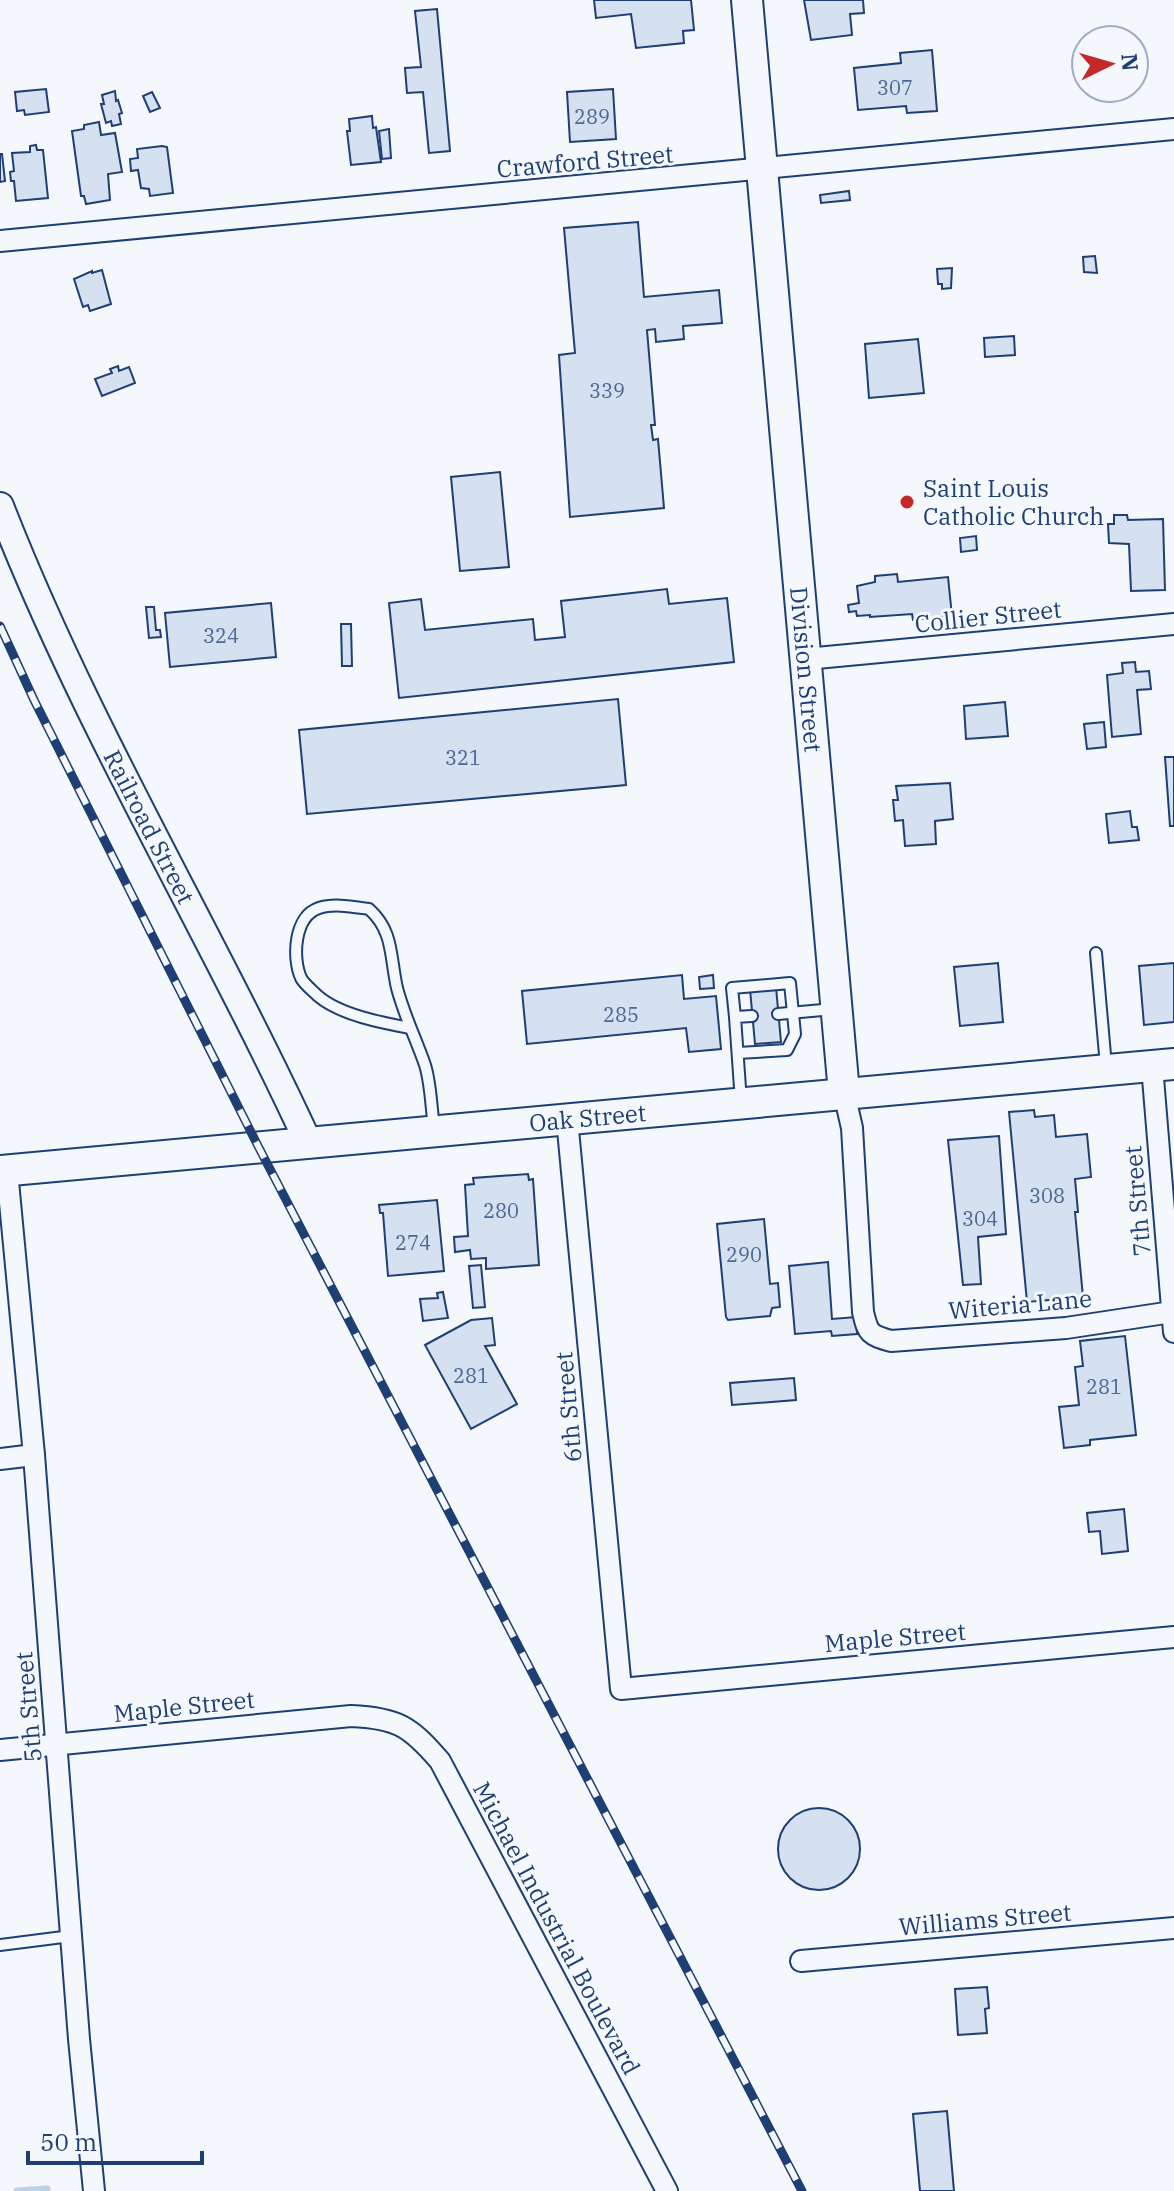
<svg xmlns="http://www.w3.org/2000/svg" width="1174" height="2191" viewBox="0 0 1174 2191" font-family="'IBM Plex Serif',serif">
<style>
.lines{fill:none;stroke-linecap:round;stroke-linejoin:round}
.stream{stroke:#bed0e5;stroke-width:7}
.building{fill:#d5e0f0;stroke:#1d3f73;stroke-width:2}
.service-casing{stroke:#1d3f73;stroke-width:14}
.minor-casing{stroke:#1d3f73;stroke-width:24}
.tertiary-casing{stroke:#1d3f73;stroke-width:30}
.secondary-casing{stroke:#1d3f73;stroke-width:34}
.service{stroke:#f4f7fb;stroke-width:10}
.minor{stroke:#f4f7fb;stroke-width:20}
.tertiary{stroke:#f4f7fb;stroke-width:26}
.secondary{stroke:#f4f7fb;stroke-width:30}
.rail-casing{stroke:#1d3f73;stroke-width:9}
.rail{stroke:#f4f7fb;stroke-width:6;stroke-dasharray:18;stroke-linecap:butt}
.poi-dot{fill:#c62828;stroke:#f4f7fb;stroke-width:3}
.labels{text-anchor:middle;dominant-baseline:central;stroke-width:6;stroke-linejoin:round;paint-order:stroke}
.number-label{font-size:20px;fill:#4b6792}
.street-label{font-size:24px;fill:#1d3f73;stroke:#f4f7fb}
.poi-label{font-size:24px;fill:#1d3f73;stroke:#f4f7fb;text-anchor:start}
</style>
<rect width="100%" height="100%" fill="#f4f7fb"/>
<g class="lines">
<path class="stream" d="M 17,2191 L 47,2189"/>
</g>
<g class="building">
<path d="M 594,0 L 691,0 L 694,30 L 683,31 L 684,43 L 636,48 L 631,14 L 596,18 Z"/>
<path d="M 804,0 L 863,0 L 864,13 L 850,14 L 852,35 L 811,40 Z"/>
<path d="M 437,9 L 450,151 L 429,153 L 423,92 L 407,93 L 405,68 L 421,67 L 415,11 Z"/>
<path d="M 932,50 L 937,111 L 907,113 L 906,106 L 858,110 L 854,68 L 901,63 L 900,53 Z"/>
<path d="M 46,89 L 49,112 L 25,115 L 24,110 L 17,111 L 15,92 Z"/>
<path d="M 613,89 L 616,139 L 570,142 L 567,92 Z"/>
<path d="M 115,91 L 116,101 L 118,100 L 122,113 L 119,114 L 121,124 L 112,126 L 111,121 L 106,123 L 101,104 L 104,104 L 102,95 Z"/>
<path d="M 152,92 L 160,108 L 150,112 L 143,96 Z"/>
<path d="M 372,116 L 373,128 L 376,127 L 381,162 L 351,165 L 347,131 L 350,131 L 349,119 Z"/>
<path d="M 99,122 L 101,135 L 115,133 L 122,172 L 108,174 L 110,200 L 86,204 L 84,196 L 81,196 L 72,131 L 84,129 L 84,125 Z"/>
<path d="M 389,129 L 391,158 L 382,159 L 379,131 Z"/>
<path d="M 36,145 L 37,150 L 43,150 L 48,198 L 16,201 L 14,181 L 11,181 L 10,172 L 14,171 L 12,153 L 30,152 L 30,146 Z"/>
<path d="M 162,146 L 167,147 L 173,193 L 150,196 L 149,189 L 141,188 L 138,170 L 131,171 L 130,159 L 138,158 L 137,149 Z"/>
<path d="M 0,154 L 2,154 L 5,181 L 0,182 Z"/>
<path d="M 849,191 L 850,200 L 821,203 L 820,195 Z"/>
<path d="M 638,222 L 644,297 L 719,290 L 722,323 L 683,326 L 684,339 L 656,342 L 655,329 L 647,330 L 655,425 L 651,425 L 653,440 L 658,439 L 664,508 L 570,517 L 559,355 L 575,353 L 564,228 Z"/>
<path d="M 1095,256 L 1097,273 L 1084,272 L 1083,257 Z"/>
<path d="M 952,268 L 951,288 L 942,289 L 942,284 L 938,284 L 937,269 Z"/>
<path d="M 102,270 L 111,304 L 90,311 L 88,305 L 83,307 L 74,279 L 92,271 L 92,273 Z"/>
<path d="M 1014,336 L 1015,355 L 985,357 L 984,338 Z"/>
<path d="M 918,339 L 924,393 L 869,398 L 865,344 Z"/>
<path d="M 118,366 L 119,371 L 129,367 L 135,383 L 102,396 L 95,379 L 112,373 L 110,369 Z"/>
<path d="M 500,472 L 509,567 L 460,571 L 451,477 Z"/>
<path d="M 1114,515 L 1127,515 L 1128,520 L 1163,519 L 1165,590 L 1131,591 L 1129,544 L 1109,543 L 1108,524 L 1114,524 Z"/>
<path d="M 976,536 L 977,550 L 961,552 L 960,538 Z"/>
<path d="M 897,574 L 898,582 L 948,577 L 952,616 L 913,620 L 912,614 L 870,617 L 870,615 L 857,616 L 856,611 L 849,612 L 848,605 L 859,603 L 857,586 L 875,582 L 875,576 Z"/>
<path d="M 667,589 L 669,604 L 727,598 L 734,662 L 399,698 L 389,603 L 421,599 L 425,630 L 533,619 L 535,640 L 565,637 L 561,601 Z"/>
<path d="M 271,603 L 276,657 L 170,667 L 165,613 Z"/>
<path d="M 146,607 L 154,607 L 156,630 L 160,630 L 161,637 L 149,638 Z"/>
<path d="M 341,624 L 351,624 L 352,666 L 342,666 Z"/>
<path d="M 1135,662 L 1136,672 L 1149,671 L 1151,689 L 1137,690 L 1141,734 L 1112,737 L 1107,675 L 1123,673 L 1122,663 Z"/>
<path d="M 618,699 L 626,785 L 307,814 L 299,730 Z"/>
<path d="M 1005,702 L 1008,736 L 966,739 L 964,706 Z"/>
<path d="M 1104,722 L 1106,747 L 1087,749 L 1084,724 Z"/>
<path d="M 1165,757 L 1174,757 L 1174,826 L 1170,826 Z"/>
<path d="M 950,783 L 953,819 L 935,821 L 936,844 L 905,846 L 903,820 L 895,821 L 893,800 L 898,800 L 896,786 Z"/>
<path d="M 1130,811 L 1132,827 L 1137,827 L 1139,840 L 1109,843 L 1106,814 Z"/>
<path d="M 998,963 L 1003,1022 L 960,1026 L 954,967 Z"/>
<path d="M 1174,963 L 1174,1022 L 1144,1025 L 1139,966 Z"/>
<path d="M 682,975 L 684,999 L 716,996 L 721,1049 L 689,1052 L 686,1028 L 527,1044 L 522,991 Z"/>
<path d="M 713,975 L 714,988 L 700,989 L 699,977 Z"/>
<path d="M 776,987 L 781,1042 L 755,1044 L 750,989 Z"/>
<path d="M 1034,1110 L 1035,1117 L 1054,1115 L 1056,1137 L 1087,1134 L 1091,1177 L 1075,1179 L 1078,1212 L 1075,1212 L 1083,1297 L 1027,1302 L 1009,1112 Z"/>
<path d="M 999,1136 L 1006,1234 L 978,1237 L 981,1284 L 963,1285 L 948,1140 Z"/>
<path d="M 528,1174 L 529,1180 L 533,1179 L 539,1265 L 486,1269 L 486,1258 L 471,1259 L 470,1250 L 455,1252 L 454,1237 L 468,1236 L 465,1185 L 474,1184 L 473,1178 Z"/>
<path d="M 437,1200 L 444,1271 L 388,1276 L 383,1213 L 380,1213 L 379,1205 Z"/>
<path d="M 764,1219 L 770,1284 L 778,1283 L 780,1307 L 772,1308 L 770,1316 L 728,1320 L 726,1317 L 717,1224 Z"/>
<path d="M 828,1262 L 832,1319 L 856,1317 L 857,1334 L 832,1336 L 831,1331 L 795,1334 L 789,1266 Z"/>
<path d="M 481,1265 L 485,1307 L 473,1308 L 469,1266 Z"/>
<path d="M 443,1292 L 448,1318 L 423,1321 L 420,1299 L 438,1298 L 437,1293 Z"/>
<path d="M 492,1318 L 495,1345 L 485,1346 L 517,1404 L 471,1429 L 425,1345 L 471,1320 Z"/>
<path d="M 1125,1336 L 1136,1435 L 1090,1440 L 1090,1445 L 1064,1448 L 1059,1407 L 1079,1405 L 1075,1367 L 1083,1366 L 1080,1341 Z"/>
<path d="M 794,1378 L 796,1400 L 732,1405 L 730,1383 Z"/>
<path d="M 1124,1509 L 1128,1551 L 1102,1554 L 1100,1531 L 1089,1532 L 1087,1513 Z"/>
<circle cx="819" cy="1849" r="41"/>
<path d="M 987,1987 L 989,2008 L 985,2009 L 987,2033 L 958,2035 L 955,1989 Z"/>
<path d="M 947,2111 L 954,2191 L 920,2191 L 913,2114 Z"/>
</g>
<g class="lines">
<g class="service-casing">
<g id="service">
<path d="M 1096,953 L 1106,1066"/>
<path d="M 778,1014 L 834,1009"/>
<path d="M 735,1017 L 732,988 L 790,983 L 795,1034 L 787,1050 L 738,1053"/>
<path d="M 410,1028 C 383,1023 340,1015 318,996 C 313,991 304,984 301,978 C 292,958 294,916 319,908 C 334,903 354,907 369,909 C 394,931 390,958 397,988 C 404,1015 416,1039 425,1065 C 431,1084 431,1107 434,1127"/>
<path d="M 741,1102 L 735,1017 L 752,1016"/>
<path d="M 0,1945 L 71,1936"/>
</g>
</g>
<g class="minor-casing">
<g id="minor">
<path d="M 0,241 L 1174,129"/>
<path d="M 806,659 L 1174,624"/>
<path d="M 1152,1066 L 1174,1332"/>
<path d="M 844,1093 L 852,1128 L 863,1312 C 868,1334 870,1335 891,1341 L 1066,1328 L 1172,1312"/>
<path d="M 567,1119 L 621,1689 L 1174,1637"/>
<path d="M 7,1171 L 34,1455 L 79,2039 L 94,2191"/>
<path d="M 0,1459 L 34,1455"/>
<path d="M 0,1750 L 351,1716 C 397,1718 410,1726 440,1761 L 667,2191"/>
<path d="M 801,1961 L 1174,1928"/>
</g>
</g>
<g class="tertiary-casing">
<g id="tertiary">
<path id="s1" d="M 0,506 C 86,727 210,930 309,1144"/>
</g>
</g>
<g class="secondary-casing">
<g id="secondary">
<path id="s2" d="M 747,0 L 844,1093"/>
<path id="s3" d="M 0,1171 L 1174,1064"/>
</g>
</g>
<use href="#service" class="service"/>
<use href="#minor" class="minor"/>
<use href="#tertiary" class="tertiary"/>
<use href="#secondary" class="secondary"/>
<g class="rail-casing">
<path id="rail" d="M 0,626 L 34,700 L 258,1146 L 802,2191"/>
</g>
<use href="#rail" class="rail"/>
</g>
<circle class="poi-dot" cx="907" cy="502" r="8"/>
<g class="labels">
<g class="number-label">
<text x="895" y="87">307</text>
<text x="592" y="116">289</text>
<text x="607" y="390">339</text>
<text x="221" y="635">324</text>
<text x="463" y="757">321</text>
<text x="621" y="1014">285</text>
<text x="1047" y="1195">308</text>
<text x="501" y="1210">280</text>
<text x="980" y="1218">304</text>
<text x="413" y="1242">274</text>
<text x="744" y="1254">290</text>
<text x="471" y="1375">281</text>
<text x="1104" y="1386">281</text>
</g>
<g class="street-label">
<text transform="translate(585 161) rotate(-5)">Crawford Street</text>
<text transform="translate(988 616) rotate(-6)">Collier Street</text>
<text stroke="none"><textPath href="#s2" startOffset="672">Division Street</textPath></text>
<text stroke="none"><textPath href="#s1" startOffset="354">Railroad Street</textPath></text>
<text stroke="none"><textPath href="#s3" startOffset="590">Oak Street</textPath></text>
<text transform="translate(1137 1201) rotate(-95)">7th Street</text>
<text transform="translate(1020 1304) rotate(-5)">Witeria Lane</text>
<text transform="translate(568 1407) rotate(-95)">6th Street</text>
<text transform="translate(895 1637) rotate(-5)">Maple Street</text>
<text transform="translate(184 1706) rotate(-6)">Maple Street</text>
<text transform="translate(28 1707) rotate(-95)">5th Street</text>
<text transform="translate(985 1919) rotate(-5)">Williams Street</text>
<text transform="translate(557 1928) rotate(62)">Michael Industrial Boulevard</text>
</g>
<g class="poi-label">
<text x="923" y="488">Saint Louis<tspan x="923" dy="28">Catholic Church</tspan></text>
</g>
</g>
<g transform="translate(1110 64) rotate(85)"><circle r="38" fill="#f4f7fb" stroke="#9eadc5" stroke-width="2"/>
<path d="M0-6L14 30L0 20L-14 30Z" fill="#c62828"/>
<text y="-12" font-size="22" font-weight="bold" text-anchor="middle" fill="#1d3f73">N</text>
</g>
<path d="M28 2151v12h174v-12" fill="none" stroke="#1d3f73" stroke-width="4"/>
<text x="40" y="2151" font-size="24" fill="#1d3f73" stroke="#f4f7fb" stroke-width="6" paint-order="stroke">50 m</text>
</svg>
